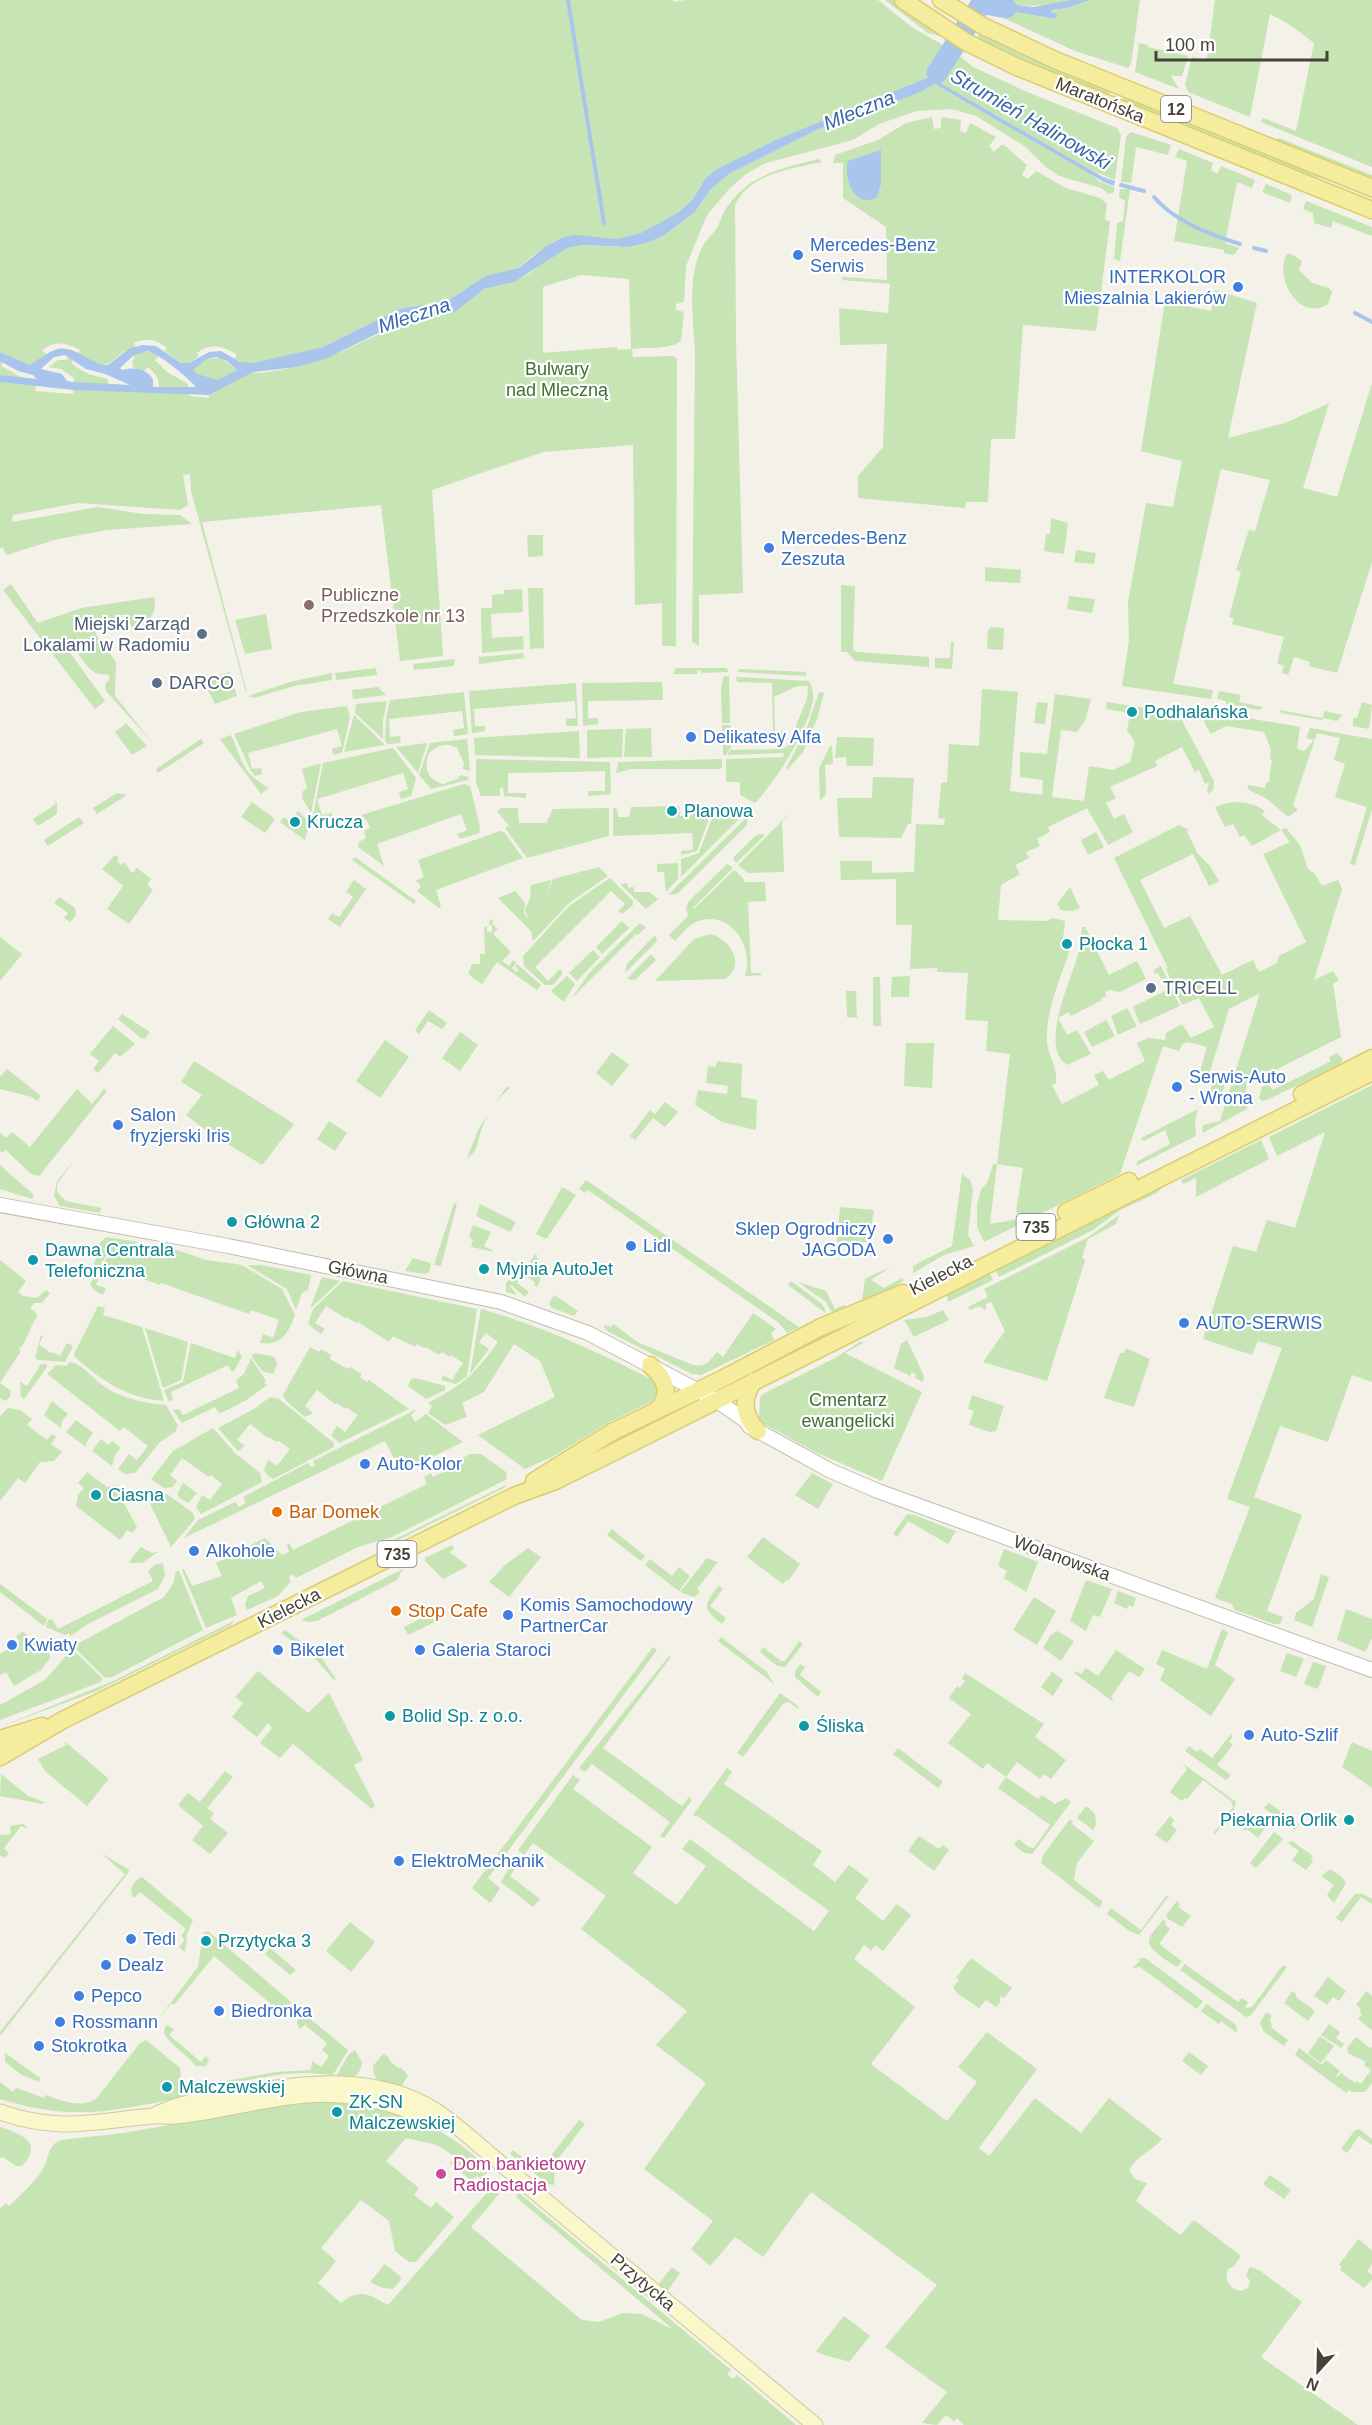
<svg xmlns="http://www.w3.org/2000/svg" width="1372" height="2425" viewBox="0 0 1372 2425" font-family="Arial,sans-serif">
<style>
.green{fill:#c6e4b4;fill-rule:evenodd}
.water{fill:#a9c5eb;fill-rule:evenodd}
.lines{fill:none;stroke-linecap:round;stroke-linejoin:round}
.stream{stroke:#a9c5eb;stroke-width:4}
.river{stroke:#a9c5eb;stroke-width:21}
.tertiary-casing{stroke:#c0bdae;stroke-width:16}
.secondary-casing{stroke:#cfca9b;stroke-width:17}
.primary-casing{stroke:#dbcc6e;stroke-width:19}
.tertiary{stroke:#fff;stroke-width:14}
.secondary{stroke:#faf7ca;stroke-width:15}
.primary{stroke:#f6ec9d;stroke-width:16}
.shop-dot{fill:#3f7fe0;stroke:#fff;stroke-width:2}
.education-dot{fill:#8d6e63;stroke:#fff;stroke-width:2}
.service-dot{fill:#5c6f8a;stroke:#fff;stroke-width:2}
.culture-dot{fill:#0f9aa8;stroke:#fff;stroke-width:2}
.food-dot{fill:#e8710a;stroke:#fff;stroke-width:2}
.hotel-dot{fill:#d1479c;stroke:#fff;stroke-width:2}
.labels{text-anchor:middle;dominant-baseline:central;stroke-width:4.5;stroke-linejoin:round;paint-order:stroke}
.shield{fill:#fff;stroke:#7d7b73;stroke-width:1.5}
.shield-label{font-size:16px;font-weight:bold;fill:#454237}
.street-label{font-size:18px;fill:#454237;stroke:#fff}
.shop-label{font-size:18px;fill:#366cbe;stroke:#fff;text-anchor:start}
.park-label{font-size:18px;fill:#3d732f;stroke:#fff}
.education-label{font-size:18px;fill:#785e54;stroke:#fff;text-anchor:start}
.service-label{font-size:18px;fill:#4e5e75;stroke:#fff;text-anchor:start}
.culture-label{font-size:18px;fill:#0d838f;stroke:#fff;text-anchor:start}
.food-label{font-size:18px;fill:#c56008;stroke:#fff;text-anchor:start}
.hotel-label{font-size:18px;fill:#b23c85;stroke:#fff;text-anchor:start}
.water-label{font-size:20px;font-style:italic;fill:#3866a9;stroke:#fff}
</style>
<rect width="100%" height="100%" fill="#f3f1e8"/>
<g class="green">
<path d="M 0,0 L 673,0 L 674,2 L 685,0 L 878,0 L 913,28 L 948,48 L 939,66 L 927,78 L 780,138 L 717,169 L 693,199 L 679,212 L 641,233 L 616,239 L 596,238 L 554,241 L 532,256 L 519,268 L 467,288 L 447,301 L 399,309 L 323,347 L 285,357 L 253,363 L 244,363 L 234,359 L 237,355 C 224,346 210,342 197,353 L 199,356 L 189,363 L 181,363 L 165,351 L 167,348 C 157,340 147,337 134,343 L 135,346 C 105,359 116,375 78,354 L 80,350 C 66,343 55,340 42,350 L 46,354 L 30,365 L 0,352 Z"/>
<path d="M 885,0 L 893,0 L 944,37 L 928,33 Z"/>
<path d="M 987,0 L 1072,0 C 1037,8 1022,7 987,0 Z"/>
<path d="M 1090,0 L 1140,0 L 1131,64 L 1128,68 L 1075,51 L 984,9 L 993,8 L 1054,19 L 1052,10 L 1067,8 Z"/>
<path d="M 1215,0 L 1372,0 L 1372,167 L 1261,122 L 1263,118 L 1296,131 L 1314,43 L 1290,25 L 1270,14 L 1250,117 L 1188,92 L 1185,84 L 1192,57 L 1207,60 Z"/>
<path d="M 980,32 L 1113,90 L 1106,96 L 1034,67 L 976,40 Z"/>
<path d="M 1139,43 L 1148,45 L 1148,47 L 1188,56 L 1182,76 L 1171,76 L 1179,89 L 1135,72 Z"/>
<path d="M 957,54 L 973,67 L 1027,92 L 1117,128 L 1121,135 L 1115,180 L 1091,170 L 945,86 L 938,80 L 950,61 Z"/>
<path d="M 935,84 L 1042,145 L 1088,172 L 1099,181 L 1114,187 L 1114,192 L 1109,194 L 1101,188 L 1059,176 L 1046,167 L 1023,145 L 976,116 L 951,109 L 917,111 L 879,124 L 853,140 L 766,163 L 746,174 L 729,189 L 708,214 L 702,227 L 686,266 L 684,302 L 676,304 L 676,310 L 684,312 L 681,341 C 669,350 646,347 632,349 L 633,357 L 674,356 L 677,359 L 676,646 L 662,646 L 662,603 L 635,605 L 633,445 L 543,452 L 432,490 L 443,656 L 400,661 L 381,505 L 202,522 L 247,692 L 246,692 L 191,491 L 190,474 L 183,475 L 188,505 L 180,510 L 78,503 L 13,515 L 12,522 L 98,507 L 143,514 L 180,515 L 192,524 L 107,530 L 54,540 L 7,555 L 2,547 L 0,549 L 0,361 L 3,362 L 1,366 L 21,377 L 37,380 L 35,391 L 73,394 L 74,378 L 61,369 L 49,367 L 58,360 L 67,360 L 68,356 L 73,360 L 71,363 C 85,374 91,375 108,379 L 108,384 L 159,387 C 159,378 155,372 147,367 L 145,371 L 133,368 L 132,361 L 135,358 L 133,356 C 142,351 151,350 159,356 L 155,360 L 167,372 L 188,384 L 189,396 L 209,398 L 209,395 L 214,393 L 192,370 L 207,359 L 221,358 L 237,370 L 245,372 L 261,373 L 297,367 L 343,351 L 411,319 L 455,312 L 484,289 L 506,284 L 530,273 L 547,259 L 567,248 L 583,245 L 618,247 L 649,242 L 663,236 L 695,212 L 710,190 L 729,174 L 819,129 L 916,94 ZM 581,275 L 629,279 L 631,349 L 618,350 L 617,347 L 543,353 L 543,287 Z"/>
<path d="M 1126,96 L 1372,195 L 1372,198 L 1333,182 L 1274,164 L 1119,101 Z"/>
<path d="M 932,117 L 934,129 L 941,128 L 941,119 L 943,117 L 961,120 L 960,131 L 966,133 L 970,123 L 996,137 L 989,146 L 994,152 L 1001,145 L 1004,145 L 1027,165 L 1022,175 L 1028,179 L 1036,171 L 1066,188 L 1100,198 L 1107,204 L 1105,219 L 1110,222 L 1096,331 L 1023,325 L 1015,439 L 991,439 L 988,502 L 966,502 L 965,508 L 858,498 L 858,476 L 883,447 L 887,344 L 840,345 L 839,308 L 888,313 L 890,284 L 842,280 L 843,277 L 887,280 L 886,227 L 843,198 L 843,163 L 833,163 L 835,155 L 878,140 L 906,123 Z"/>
<path d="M 1131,132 L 1171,145 L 1168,155 L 1136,147 L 1131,183 L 1121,182 L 1126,137 Z"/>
<path d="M 1279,138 L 1372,175 L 1372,181 L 1274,142 Z"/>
<path d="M 1179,149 L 1213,163 L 1211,170 L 1217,174 L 1221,166 L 1255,180 L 1252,188 L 1237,182 L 1225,243 L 1239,248 L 1234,255 L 1224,253 L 1224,250 L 1174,241 L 1187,161 L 1175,157 Z"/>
<path d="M 819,159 L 822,162 C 791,169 750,173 735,205 L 736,339 L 743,593 L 699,595 L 699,646 L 692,642 L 695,352 C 693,316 686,274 705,242 C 709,237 714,233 717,228 C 721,221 722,213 727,207 C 749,174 783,168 819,159 Z"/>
<path d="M 1266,184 L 1292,195 L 1290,203 L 1262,192 Z"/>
<path d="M 1120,189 L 1130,189 L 1120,261 L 1114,259 L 1117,223 L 1123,221 L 1125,201 L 1119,197 Z"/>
<path d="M 1306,201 L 1372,227 L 1372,236 L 1333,221 L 1331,228 L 1314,223 L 1313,213 L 1303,209 Z"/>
<path d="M 1287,254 L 1291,254 L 1302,261 L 1299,270 L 1312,283 L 1329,288 L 1332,292 L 1328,304 C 1300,323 1273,278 1287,254 Z"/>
<path d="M 1215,290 L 1257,303 L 1228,438 L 1285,423 L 1329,403 L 1303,488 L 1337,497 L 1372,383 L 1372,562 L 1337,673 L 1309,666 L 1310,662 L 1294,657 L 1288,675 L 1282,673 L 1284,666 L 1277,663 L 1284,637 L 1232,624 L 1234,619 L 1229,617 L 1241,572 L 1236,570 L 1249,530 L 1255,531 L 1270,480 L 1221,469 L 1173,684 L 1213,690 L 1211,699 L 1122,686 L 1129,641 L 1128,602 L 1146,503 L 1173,507 L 1182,461 L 1141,451 L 1165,302 L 1211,311 Z"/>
<path d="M 1051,518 L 1068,523 L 1064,554 L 1044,551 L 1046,534 L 1050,534 Z"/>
<path d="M 527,535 L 543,535 L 543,556 L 528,557 Z"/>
<path d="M 1076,550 L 1096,553 L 1094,564 L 1074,562 Z"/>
<path d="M 985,567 L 1021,570 L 1020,583 L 985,581 Z"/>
<path d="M 11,584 L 38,623 L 81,608 L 154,597 C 158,615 148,622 134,630 L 123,614 L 95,633 L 116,662 L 115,696 L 152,742 L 106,691 L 105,685 L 110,678 L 108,674 C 90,678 84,659 73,647 L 68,650 L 105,701 L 95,709 L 3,590 Z"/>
<path d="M 841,585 L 855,586 L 853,650 L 857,652 L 929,657 L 929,667 L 855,661 L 847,652 L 841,652 Z"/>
<path d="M 528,588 L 543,588 L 544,648 L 530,649 Z"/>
<path d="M 522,589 L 523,612 L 491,614 L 492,638 L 523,636 L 524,649 L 482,653 L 481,608 L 492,608 L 492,595 L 504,594 L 504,590 Z"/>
<path d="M 1069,596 L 1095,599 L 1092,613 L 1067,609 Z"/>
<path d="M 266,614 L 272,649 L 245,654 L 235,620 Z"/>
<path d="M 992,627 L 1004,628 L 1003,650 L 987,649 L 988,630 Z"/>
<path d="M 951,642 L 954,642 L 952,669 L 935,668 L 935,658 L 950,658 Z"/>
<path d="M 523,653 L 524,658 L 479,664 L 479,657 Z"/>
<path d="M 455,659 L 454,666 L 414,670 L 413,664 Z"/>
<path d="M 376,668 L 377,675 L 336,680 L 335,673 Z"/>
<path d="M 676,668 L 726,668 L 729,672 L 701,673 L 701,670 L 697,671 L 697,674 L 673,674 Z"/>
<path d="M 740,669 L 806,672 L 806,676 L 737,672 Z"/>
<path d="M 230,672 L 237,696 L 215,704 L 205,684 L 205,679 Z"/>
<path d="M 332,673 L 332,680 L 294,686 L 254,698 L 248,696 L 290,682 Z"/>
<path d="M 724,676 L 729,676 L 730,723 L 722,723 L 721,688 Z"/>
<path d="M 736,677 L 809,681 C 812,687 814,692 813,699 C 809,729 776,781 755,803 L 740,795 L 740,782 L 726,782 L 726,759 L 783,757 L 784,753 L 727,755 L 731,750 L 782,749 L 787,747 L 807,699 L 808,686 L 797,686 L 774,697 L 775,731 L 784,731 L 782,737 L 773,741 L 767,738 L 765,732 L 773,731 L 772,683 L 737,682 Z"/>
<path d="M 662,682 L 663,700 L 588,701 L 588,718 L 598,718 L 598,724 L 583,726 L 582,683 Z"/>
<path d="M 576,683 L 578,726 L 566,726 L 566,719 L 576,718 L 575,701 L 474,709 L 475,726 L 485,726 L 485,731 L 472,733 L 469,691 Z"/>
<path d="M 378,687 L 386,695 L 353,699 L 352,690 Z"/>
<path d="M 982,689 L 1018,692 L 1010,791 L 1042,795 L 1043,780 L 1020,777 L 1020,752 L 1047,754 L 1055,694 L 1091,699 L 1085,721 L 1077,732 L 1061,730 L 1052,797 L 1084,801 L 1089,766 L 1113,770 L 1130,762 L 1135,742 L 1127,730 L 1130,713 L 1106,709 L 1107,702 L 1178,713 L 1214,781 L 1213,790 L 1209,794 L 1207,790 L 1209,782 L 1205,784 L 1199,770 L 1195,772 L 1182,747 L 1155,761 L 1157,766 L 1110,787 L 1116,798 L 1106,803 L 1114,819 L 1124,814 L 1133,832 L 1108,845 L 1087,808 L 1048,827 L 1050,832 L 1037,839 L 1040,846 L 1026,852 L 1029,858 L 1015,865 L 1020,874 L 1001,885 L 998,920 L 1046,921 L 1052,918 L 1065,921 L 1062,948 L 1070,949 C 1061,978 1045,1011 1047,1041 C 1048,1056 1058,1067 1056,1083 L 1052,1085 L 1062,1104 L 1099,1085 L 1094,1075 L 1103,1071 L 1109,1080 L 1145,1061 L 1137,1043 L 1148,1038 L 1165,1040 L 1166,1033 L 1182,1024 L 1191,1038 L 1214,1027 L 1199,998 L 1182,1005 L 1166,969 L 1168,968 L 1114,858 L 1179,825 L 1189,830 L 1187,832 L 1198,854 L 1210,866 L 1219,881 L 1209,886 L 1193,854 L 1140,880 L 1164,928 L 1190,916 L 1222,975 L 1253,960 L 1259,972 L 1277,963 L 1279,956 L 1306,942 L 1263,854 L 1290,842 L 1281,830 L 1252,846 L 1244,835 L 1240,837 L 1233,824 L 1225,827 L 1215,807 C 1231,800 1250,800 1265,811 L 1262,815 L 1281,830 L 1286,828 L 1300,845 L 1308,869 L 1315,874 L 1322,886 L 1338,880 L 1342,889 L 1314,980 L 1333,971 L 1339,980 L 1333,984 L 1341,1037 L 1246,1085 L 1247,1109 L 1202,1133 L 1203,1125 L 1220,1121 L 1260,993 L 1229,1009 L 1207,1081 L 1198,1078 L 1207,1047 L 1188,1042 L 1182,1044 L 1179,1051 L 1163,1046 L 1120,1174 L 984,1242 L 977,1227 L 977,1205 L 981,1190 L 988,1181 L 993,1164 L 997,1164 L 1010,1054 L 986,1051 L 988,1021 L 965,1020 L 968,973 L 937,972 L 937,968 L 910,969 L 912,925 L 896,925 L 896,879 L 841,880 L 840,861 L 872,861 L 872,873 L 914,872 L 916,824 L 944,825 L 945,819 L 938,818 L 941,783 L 947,782 L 949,744 L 979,746 ZM 997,1164 L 1023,1168 L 1016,1212 L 1018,1213 L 1019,1219 L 990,1224 Z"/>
<path d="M 1219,691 L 1241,695 L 1239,702 L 1263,707 L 1260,710 L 1226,704 L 1226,701 L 1217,699 Z"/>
<path d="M 464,692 L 468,734 L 454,736 L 453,730 L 464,728 L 462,711 L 389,719 L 390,737 L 400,736 L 401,743 L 388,744 L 385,741 L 386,719 L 390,700 Z"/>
<path d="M 819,692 L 824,693 L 817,719 L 803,752 L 787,770 L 786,768 L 805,733 Z"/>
<path d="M 387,701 L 383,720 L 383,739 L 355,713 L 356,704 Z"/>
<path d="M 1037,702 L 1048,703 L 1045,724 L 1034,723 Z"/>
<path d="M 1362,702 L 1372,705 L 1369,729 L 1353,726 L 1353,718 L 1357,718 Z"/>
<path d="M 347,706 L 350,717 L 342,753 L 333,755 L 332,749 L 342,746 L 337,729 L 248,753 L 252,769 L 261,768 L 262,774 L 255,776 L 251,771 L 234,734 L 301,712 Z"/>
<path d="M 1280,710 L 1322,718 L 1325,711 L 1342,715 L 1337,721 L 1323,718 L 1322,720 L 1281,713 Z"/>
<path d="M 1225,714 L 1300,727 L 1297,749 L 1304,751 L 1314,740 L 1306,738 L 1310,728 L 1372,739 L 1372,809 L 1355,865 L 1350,864 L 1367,807 L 1335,797 L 1345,764 L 1334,760 L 1340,738 L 1317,733 L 1293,805 L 1298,810 L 1288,817 L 1267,799 L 1249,790 L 1247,785 L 1265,788 L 1266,783 L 1269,782 L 1272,760 L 1270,760 L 1271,749 L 1264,732 L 1226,726 L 1211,734 C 1208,728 1201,721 1206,715 L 1223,717 Z"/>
<path d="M 354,715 L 385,745 L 344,752 Z"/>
<path d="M 126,723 L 147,746 L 132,755 L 115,732 Z"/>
<path d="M 722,725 L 731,725 L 731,747 L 726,755 L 723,755 Z"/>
<path d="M 651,728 L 652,757 L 624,757 L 626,729 Z"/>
<path d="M 623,729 L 622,757 L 587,758 L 587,730 Z"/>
<path d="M 579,731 L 580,758 L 475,755 L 474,738 Z"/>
<path d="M 231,735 C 243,762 242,773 269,788 L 261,794 L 220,739 Z"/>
<path d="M 837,737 L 874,738 L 873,766 L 847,766 L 846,757 L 835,758 Z"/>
<path d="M 201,739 L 204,743 L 158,773 L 156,769 Z"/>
<path d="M 467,739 L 470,771 L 463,769 L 464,763 L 457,748 C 446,742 438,745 429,753 C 424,768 426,779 443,784 L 457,779 L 461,775 L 469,777 L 468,780 L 431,789 L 419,775 L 430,743 Z"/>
<path d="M 427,743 L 418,773 L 396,747 Z"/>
<path d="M 830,746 L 832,746 L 833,764 L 825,765 L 826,794 L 820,801 L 819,768 Z"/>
<path d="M 393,748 L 416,778 L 411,796 L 401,799 L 399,792 L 408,789 L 403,773 L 317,799 L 322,815 L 332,813 L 334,819 L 320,823 L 313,816 L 323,763 Z"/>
<path d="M 476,759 L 610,762 L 611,794 L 588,796 L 588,791 L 605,791 L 605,771 L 571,772 L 570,770 L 570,772 L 508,773 L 508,793 L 526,793 L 526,798 L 504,796 L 503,788 L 500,788 L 500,796 L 481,796 L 476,783 Z"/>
<path d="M 722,759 L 722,767 L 719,769 L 631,769 L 616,773 L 618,762 Z"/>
<path d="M 321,763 L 311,813 L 302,798 L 303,791 L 307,788 L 302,769 Z"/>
<path d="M 873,777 L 914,778 L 911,824 L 908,824 L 901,838 L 839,837 L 837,798 L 872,798 Z"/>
<path d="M 464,784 L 470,786 L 480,827 L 479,833 L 460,839 L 457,834 L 467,830 L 461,814 L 377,844 L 384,866 L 358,847 L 359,842 L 366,838 L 362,823 L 365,830 L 370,828 L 367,821 L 361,815 Z"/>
<path d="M 117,793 L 127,795 L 97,814 L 93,808 Z"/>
<path d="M 54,799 L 57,803 L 57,814 L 38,826 L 33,819 L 56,804 Z"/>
<path d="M 252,802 L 275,819 L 265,833 L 241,817 Z"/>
<path d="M 714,805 L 697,851 L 681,855 L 681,851 L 693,850 L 692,833 L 613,836 L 613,808 L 617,809 L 618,817 L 629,817 L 631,807 L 679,806 L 680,816 L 691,816 L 695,806 Z"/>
<path d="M 717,805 L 734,807 L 745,813 L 681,877 L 681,859 L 699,853 Z"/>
<path d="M 518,808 L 519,823 L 546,823 L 553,809 L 609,808 L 609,836 L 527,858 L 505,828 L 509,826 L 497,811 L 501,808 Z"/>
<path d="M 795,808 L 782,822 L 784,872 L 748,873 L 738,865 Z"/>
<path d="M 298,811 L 310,823 L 305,840 L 280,822 L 284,817 L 296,827 L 300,821 L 294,816 Z"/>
<path d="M 79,817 L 84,823 L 48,846 L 44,840 Z"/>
<path d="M 746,818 L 748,818 L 746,826 L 677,894 L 668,895 Z"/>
<path d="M 500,831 L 504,832 L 523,858 L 436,890 L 441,907 L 439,908 L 417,891 L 421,887 L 419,883 L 415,881 L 424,877 L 418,860 Z"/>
<path d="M 1096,832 L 1104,847 L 1088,855 L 1081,840 Z"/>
<path d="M 760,834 L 765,835 L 736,863 L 733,858 L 755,836 Z"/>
<path d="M 115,855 L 119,858 L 117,861 L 121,865 L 124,862 L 132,873 L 137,868 L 151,879 L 147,885 L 153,890 L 129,924 L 107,909 L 123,886 L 102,869 Z"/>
<path d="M 355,857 L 416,901 L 414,904 L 352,860 Z"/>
<path d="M 678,863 L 678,879 L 666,892 L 664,872 L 657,872 L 657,864 Z"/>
<path d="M 727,864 L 733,868 L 693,908 L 694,909 L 734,870 L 743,878 L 744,882 L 765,882 L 766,901 L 748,902 L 751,973 L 761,973 L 761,975 L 745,976 C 755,947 730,908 696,922 C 688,925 681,935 675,941 L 669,935 L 688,916 L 686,909 L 688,902 Z"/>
<path d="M 599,867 L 608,876 L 569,903 L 533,941 L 531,931 L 498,898 L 515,891 L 525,903 L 524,913 L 529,920 L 525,910 L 530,898 L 531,885 L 551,880 L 546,896 L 553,879 Z"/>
<path d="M 610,878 L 633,901 L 633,905 L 622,914 L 618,911 L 625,904 L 611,891 L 535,967 L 548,981 L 560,969 L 563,973 L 553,985 L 545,985 L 524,966 L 523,956 L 569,906 Z"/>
<path d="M 354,880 L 366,889 L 340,927 L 328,919 L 332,913 L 339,917 L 353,897 L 346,892 Z"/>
<path d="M 627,883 L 628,888 L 634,887 L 634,892 L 649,892 L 658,899 L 646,909 L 620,884 Z"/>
<path d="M 1070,887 L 1080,908 L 1072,911 L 1061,910 L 1057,904 Z"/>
<path d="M 59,897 L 75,908 L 76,915 L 70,922 L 64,918 L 68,913 L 54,903 Z"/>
<path d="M 490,919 L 494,921 L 492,923 L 497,928 L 499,926 L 493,934 L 511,952 L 502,961 L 509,966 L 513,960 L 516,963 L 512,968 L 516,972 L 519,970 L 515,966 L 517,964 L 541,985 L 537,990 L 497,962 L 482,984 L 468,974 L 472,964 L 480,964 L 480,954 L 485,954 L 484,927 L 487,927 L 487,932 L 492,932 L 492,925 L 489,925 Z"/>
<path d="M 622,921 L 629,928 L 602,954 L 596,947 Z"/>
<path d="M 640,923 L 646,927 L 638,935 L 636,934 L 571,999 L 590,972 Z"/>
<path d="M 1082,927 L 1085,927 L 1109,975 L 1137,961 L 1146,979 L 1120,992 L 1110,990 L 1105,992 L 1106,996 L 1101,999 L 1102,1000 L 1071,1016 L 1069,1012 L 1058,1018 L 1067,1035 L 1077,1030 L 1091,1054 L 1067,1065 C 1038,1046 1072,979 1078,954 C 1080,945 1081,936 1082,927 Z"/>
<path d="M 710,934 C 730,939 747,965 725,979 L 655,981 L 694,939 Z"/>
<path d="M 655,935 L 657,941 L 625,973 L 627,964 Z"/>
<path d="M 0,937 L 22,954 L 0,981 Z"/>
<path d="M 593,950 L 600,957 L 577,981 L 569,973 Z"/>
<path d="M 651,954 L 656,960 L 635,980 L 627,979 Z"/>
<path d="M 1161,966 L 1180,1006 L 1140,1024 L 1133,1007 L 1167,990 L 1158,973 L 1155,974 L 1154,970 Z"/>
<path d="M 567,976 L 575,984 L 564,1002 L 551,991 Z"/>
<path d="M 910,976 L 909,997 L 891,997 L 892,977 Z"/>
<path d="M 873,977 L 880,977 L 881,1026 L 873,1026 Z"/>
<path d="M 846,991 L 856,991 L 857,1018 L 847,1017 Z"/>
<path d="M 1127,1008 L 1137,1026 L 1118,1035 L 1111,1016 Z"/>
<path d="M 429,1010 L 447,1023 L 442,1029 L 428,1021 L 419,1034 L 415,1030 Z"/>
<path d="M 122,1014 L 150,1032 L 145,1039 L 141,1038 L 118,1019 Z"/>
<path d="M 1106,1020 L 1115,1036 L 1092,1047 L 1084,1032 Z"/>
<path d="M 113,1026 L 135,1044 L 120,1057 L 115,1053 L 98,1073 L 93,1069 L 99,1061 L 90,1054 Z"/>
<path d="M 460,1032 L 478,1045 L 460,1071 L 442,1058 Z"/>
<path d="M 385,1040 L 409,1057 L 380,1098 L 356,1081 Z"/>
<path d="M 906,1043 L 934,1043 L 932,1088 L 904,1086 Z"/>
<path d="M 612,1052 L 629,1065 L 612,1086 L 596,1073 Z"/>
<path d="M 1337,1053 L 1343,1059 L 1340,1064 L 1269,1099 L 1262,1101 L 1259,1098 L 1262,1087 L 1268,1084 L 1273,1090 L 1331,1061 L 1329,1057 Z"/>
<path d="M 194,1061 L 294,1124 L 262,1165 L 208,1132 L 186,1115 L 202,1095 L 181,1082 Z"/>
<path d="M 717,1061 L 742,1064 L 741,1097 L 757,1100 L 756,1130 L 722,1122 L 695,1105 L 698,1090 L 727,1094 L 728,1086 L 706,1083 L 708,1066 L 716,1067 Z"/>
<path d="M 7,1069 L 41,1096 L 37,1101 L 32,1097 L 0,1089 L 0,1077 Z"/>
<path d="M 1214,1077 L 1226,1080 L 1221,1100 L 1209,1097 Z"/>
<path d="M 1372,1085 L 1372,1382 L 1352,1375 L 1328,1442 L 1280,1426 L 1254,1497 L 1302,1515 L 1267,1611 L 1283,1617 L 1280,1624 L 1274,1624 L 1235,1610 L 1232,1604 L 1215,1598 L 1250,1507 L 1227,1499 L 1282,1348 L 1258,1341 L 1252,1355 L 1203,1339 L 1233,1246 L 1256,1252 L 1267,1220 L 1295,1228 L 1325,1132 L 1277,1156 L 1269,1137 Z"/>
<path d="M 507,1086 L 510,1088 C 498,1098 487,1114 482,1128 C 477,1140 479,1151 467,1158 L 479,1128 Z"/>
<path d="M 77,1089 L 92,1104 L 104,1089 L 107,1091 L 39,1176 L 31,1174 L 6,1150 L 2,1153 L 0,1150 L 0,1133 L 6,1138 L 12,1132 L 30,1147 Z"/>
<path d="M 665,1102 L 678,1112 L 665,1127 L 653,1118 L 635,1140 L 630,1136 L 650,1110 L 655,1114 Z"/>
<path d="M 1198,1109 L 1195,1121 L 1196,1136 L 1136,1166 L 1138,1161 L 1170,1144 L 1165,1130 L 1144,1141 L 1141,1138 Z"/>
<path d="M 329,1121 L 347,1133 L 335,1151 L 317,1139 Z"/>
<path d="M 1261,1140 L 1269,1159 L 1196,1197 L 1196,1178 L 1183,1184 L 1181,1180 Z"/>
<path d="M 75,1159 L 57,1184 L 57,1192 L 66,1201 L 101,1208 L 100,1213 L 60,1206 L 54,1196 L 57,1181 Z"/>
<path d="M 0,1165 C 11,1175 24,1186 34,1195 L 32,1199 L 0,1189 Z"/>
<path d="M 962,1174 L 970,1180 L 973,1189 L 968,1235 L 974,1246 L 944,1255 L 913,1273 L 913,1266 L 952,1246 Z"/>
<path d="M 586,1180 L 799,1327 L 787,1333 L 779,1323 L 588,1190 L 585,1193 L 579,1189 Z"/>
<path d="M 1158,1185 L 1162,1187 L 1157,1193 L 1120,1210 L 1093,1230 L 999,1277 L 994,1267 Z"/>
<path d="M 562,1187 L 576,1195 L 546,1239 L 536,1234 Z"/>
<path d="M 454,1203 L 457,1204 L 441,1266 L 434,1265 Z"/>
<path d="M 480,1204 L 516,1222 L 510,1232 L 476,1216 Z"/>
<path d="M 840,1207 L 874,1210 L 869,1242 L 837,1242 Z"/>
<path d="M 1119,1215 L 1116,1224 L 1088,1239 L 1082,1257 L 1085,1261 L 1047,1381 L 983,1362 L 1005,1331 L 991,1302 L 986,1304 L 986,1310 L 979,1306 L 970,1310 L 968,1307 L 988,1297 L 984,1289 L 1087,1238 Z"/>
<path d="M 473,1225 L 491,1232 L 484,1246 L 495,1252 L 471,1247 L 473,1240 L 469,1237 Z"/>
<path d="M 106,1237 L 138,1242 L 106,1256 L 92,1278 L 90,1278 L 100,1243 Z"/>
<path d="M 141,1243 L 177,1250 L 206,1260 L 242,1265 L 282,1289 L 295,1315 C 288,1333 282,1346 260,1343 L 263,1334 L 273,1338 L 279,1320 L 251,1310 L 249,1314 L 161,1283 L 160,1285 L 132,1275 L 131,1278 L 103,1268 L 96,1285 L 106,1288 L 103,1295 L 95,1291 L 90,1284 L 107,1258 Z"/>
<path d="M 536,1253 C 539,1265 544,1276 537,1287 L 534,1285 L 535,1282 L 523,1274 L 517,1283 L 529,1292 L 525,1297 L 511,1285 L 510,1286 L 517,1295 L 506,1292 L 506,1283 L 518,1268 L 515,1263 L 525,1269 Z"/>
<path d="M 413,1258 L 431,1263 L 429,1272 L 425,1274 L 405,1271 Z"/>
<path d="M 0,1260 L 26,1281 L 18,1292 L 23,1296 L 37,1298 L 46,1290 L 50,1293 L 42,1303 L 34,1303 L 30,1308 L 36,1312 L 37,1317 C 29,1327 28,1341 19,1349 L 21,1351 L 0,1383 L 11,1391 L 10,1397 L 5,1401 L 0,1398 Z"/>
<path d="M 247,1265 L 261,1265 L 311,1275 L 308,1290 L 302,1293 L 296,1310 L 287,1289 Z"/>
<path d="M 892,1266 L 871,1280 L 884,1288 L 902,1278 L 904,1280 L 892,1289 L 862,1300 L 865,1279 Z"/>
<path d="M 988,1270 L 993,1280 L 948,1302 L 947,1294 Z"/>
<path d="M 322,1277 L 340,1281 L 310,1309 Z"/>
<path d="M 343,1281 L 477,1309 L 467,1376 L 456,1384 L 441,1380 L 443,1375 L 452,1380 L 463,1363 L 451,1355 L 450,1357 L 442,1352 L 439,1355 L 426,1347 L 424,1348 L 417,1344 L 415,1347 L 393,1336 L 389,1342 L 358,1322 L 356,1323 L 346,1317 L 345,1318 L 326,1306 L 315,1323 L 325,1329 L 321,1334 L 308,1324 L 313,1309 Z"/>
<path d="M 791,1281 L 822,1304 L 827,1314 L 788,1285 Z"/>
<path d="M 798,1282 L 826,1291 L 835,1309 L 844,1305 L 846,1308 L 832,1312 L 826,1302 Z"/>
<path d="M 554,1295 L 578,1311 L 574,1316 L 552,1308 L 549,1304 Z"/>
<path d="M 98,1306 L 105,1308 L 103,1315 L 142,1327 L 164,1401 C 128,1398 103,1382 76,1358 L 74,1354 Z"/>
<path d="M 481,1309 C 542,1326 598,1352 655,1381 C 658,1389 658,1393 653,1401 L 609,1422 L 554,1456 L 525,1469 L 478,1435 L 555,1397 L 540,1361 L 514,1344 L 484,1392 L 462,1403 L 467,1417 L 445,1425 L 428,1413 L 432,1406 L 428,1403 C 464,1384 474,1375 498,1342 L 486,1333 L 479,1342 L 489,1349 L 470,1374 Z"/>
<path d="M 943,1310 L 949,1320 L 914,1337 L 904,1320 L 927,1317 Z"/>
<path d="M 753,1313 L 776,1329 L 771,1333 L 774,1340 L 701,1375 L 692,1374 L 607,1331 L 604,1327 L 605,1325 L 611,1327 L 613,1324 L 639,1343 L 693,1365 C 706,1367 709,1362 717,1352 L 723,1357 Z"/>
<path d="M 145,1328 L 188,1342 L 181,1380 L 163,1388 Z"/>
<path d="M 41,1335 L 43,1336 L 39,1345 L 51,1353 L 52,1352 L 60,1356 L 67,1343 L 73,1346 L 65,1362 L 38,1360 L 35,1358 Z"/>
<path d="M 907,1340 L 924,1376 L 923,1382 L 915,1378 L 916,1374 L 912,1372 L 910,1376 L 894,1368 L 901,1344 Z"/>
<path d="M 861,1341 L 863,1343 L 845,1353 L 922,1392 L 882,1481 L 815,1452 L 759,1421 L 760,1398 L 763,1394 L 837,1357 Z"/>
<path d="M 191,1343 L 235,1358 L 238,1350 L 242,1357 L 234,1371 L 232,1372 L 228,1365 L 171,1392 L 173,1399 L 169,1402 L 164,1390 L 183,1382 Z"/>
<path d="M 310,1347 L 319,1352 L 321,1349 L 331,1355 L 330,1359 L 348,1369 L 350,1367 L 362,1374 L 360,1377 L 367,1382 L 369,1380 L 409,1409 L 339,1443 L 331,1435 L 337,1426 L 345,1432 L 358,1415 L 346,1407 L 345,1409 L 337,1403 L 335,1404 L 317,1390 L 305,1406 L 313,1413 L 305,1417 L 287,1402 L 283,1395 Z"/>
<path d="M 1126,1348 L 1150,1359 L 1134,1407 L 1104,1398 L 1120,1353 L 1124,1353 Z"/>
<path d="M 255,1353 L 275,1357 L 277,1365 L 273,1374 L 262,1371 L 251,1356 Z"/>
<path d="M 251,1358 L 266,1381 L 264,1383 L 267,1385 L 245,1401 L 223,1412 L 219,1413 L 215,1407 L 182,1423 L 173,1410 L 179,1409 L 183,1415 L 239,1388 L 236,1380 L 244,1374 Z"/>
<path d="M 70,1362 C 83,1364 94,1380 105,1387 C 124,1399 144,1403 166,1405 L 178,1426 L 175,1432 L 160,1442 L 135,1473 L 125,1474 L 118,1469 L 129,1454 L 137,1460 L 148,1446 L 124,1427 L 120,1431 L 47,1374 L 56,1365 L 66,1366 Z"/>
<path d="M 41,1364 L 46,1364 L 47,1367 L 24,1399 L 21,1397 L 20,1382 L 27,1386 Z"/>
<path d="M 415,1378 L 445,1386 L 445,1390 L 426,1399 L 408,1386 L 411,1379 Z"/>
<path d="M 972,1395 L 1004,1406 L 996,1431 L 990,1432 L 969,1425 L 974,1411 L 968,1409 Z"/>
<path d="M 270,1397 L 279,1399 L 334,1443 L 334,1447 L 273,1479 L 268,1476 L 264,1470 L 268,1460 L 277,1466 L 290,1449 L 279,1441 L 277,1442 L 269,1437 L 268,1438 L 250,1424 L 237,1440 L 245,1446 L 238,1451 L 218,1428 L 254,1409 Z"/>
<path d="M 52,1401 L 68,1414 L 62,1421 L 61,1428 L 44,1415 Z"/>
<path d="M 8,1408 L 20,1410 L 32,1419 L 27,1425 L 47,1440 L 52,1434 L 56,1437 L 51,1444 L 62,1452 L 54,1461 L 40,1462 L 25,1483 L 18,1478 L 0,1501 L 0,1416 Z"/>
<path d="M 417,1409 L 411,1415 L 415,1422 L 426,1414 L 463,1442 L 401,1472 L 385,1441 L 184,1538 L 198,1520 L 235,1502 L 239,1507 L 246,1503 L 243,1497 L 308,1463 L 311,1467 L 315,1465 L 313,1461 Z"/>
<path d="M 76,1420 L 93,1433 L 87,1442 L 86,1447 L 66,1432 Z"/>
<path d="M 213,1428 L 235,1453 L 260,1473 L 262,1482 L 201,1514 L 196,1507 L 202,1495 L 210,1500 L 222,1484 L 211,1475 L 209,1477 L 182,1458 L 170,1475 L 177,1481 L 173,1487 L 164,1488 L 151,1479 L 173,1451 Z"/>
<path d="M 101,1439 L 109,1445 L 112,1441 L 121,1448 L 115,1455 L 112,1466 L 92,1451 Z"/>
<path d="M 470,1454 L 481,1454 L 506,1472 L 507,1479 L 392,1537 L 358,1547 L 296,1578 L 293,1574 L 289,1577 L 291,1581 L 278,1596 L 247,1610 L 245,1605 L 248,1596 L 265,1588 L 261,1581 L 231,1598 L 237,1615 L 206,1628 L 182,1570 L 184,1569 L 192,1586 L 222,1576 L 216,1563 L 265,1538 L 282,1555 L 289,1552 L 287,1544 L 289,1543 L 293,1550 L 427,1484 L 424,1477 L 431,1473 L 433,1477 L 463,1463 L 461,1459 Z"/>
<path d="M 87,1472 L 107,1487 L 116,1485 L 127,1490 L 120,1496 L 137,1527 L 132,1533 L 127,1530 L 120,1540 L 76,1506 L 78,1495 L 84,1488 L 78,1483 Z"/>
<path d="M 812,1473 L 833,1484 L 818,1509 L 795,1495 Z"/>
<path d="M 183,1483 L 197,1493 L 188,1503 L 181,1499 L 177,1494 Z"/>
<path d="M 506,1485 L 504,1488 L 394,1542 L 395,1539 Z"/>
<path d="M 167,1494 L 193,1513 L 195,1519 L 171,1547 L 150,1504 Z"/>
<path d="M 907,1514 L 914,1515 L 956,1531 L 948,1544 L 908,1521 L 897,1537 L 893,1534 Z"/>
<path d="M 612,1529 L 645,1556 L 641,1561 L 607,1535 Z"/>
<path d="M 763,1537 L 800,1564 L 788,1581 L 786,1580 L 783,1584 L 747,1557 Z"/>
<path d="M 452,1545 L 454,1549 L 449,1552 L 468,1566 L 443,1579 L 425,1561 L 425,1558 Z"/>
<path d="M 141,1547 L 152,1553 L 158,1552 L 142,1563 L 131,1563 L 129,1562 Z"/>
<path d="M 528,1548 L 541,1557 L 509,1597 L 489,1582 L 504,1566 Z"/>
<path d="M 1004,1549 L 1038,1562 L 1026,1592 L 1004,1578 L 1007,1571 L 998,1566 Z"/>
<path d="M 707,1558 L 718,1562 L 697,1589 L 700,1592 L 694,1597 L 680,1592 Z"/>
<path d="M 650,1559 L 672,1576 L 679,1567 L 690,1576 L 679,1591 L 645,1565 Z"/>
<path d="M 163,1563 L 165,1576 L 158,1589 L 86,1625 L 71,1636 L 69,1633 L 65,1635 L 46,1627 L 48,1620 L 52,1619 L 58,1629 L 153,1581 L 148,1571 L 155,1565 Z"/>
<path d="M 403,1569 L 397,1580 L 317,1621 L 309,1622 L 301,1620 Z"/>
<path d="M 176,1571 L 179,1571 L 203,1630 L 110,1678 L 104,1677 L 76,1649 L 77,1644 L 164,1597 L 173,1584 Z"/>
<path d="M 1321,1574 L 1329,1577 L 1312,1627 L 1294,1620 L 1296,1613 L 1314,1599 Z"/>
<path d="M 1086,1580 L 1112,1589 L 1100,1617 L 1093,1615 L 1086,1631 L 1070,1621 Z"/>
<path d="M 0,1584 L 47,1619 L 44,1626 L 0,1592 Z"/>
<path d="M 719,1585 L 723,1589 L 710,1606 L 726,1618 L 722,1624 C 701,1607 704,1606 719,1585 Z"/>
<path d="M 1118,1591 L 1136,1598 L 1133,1607 L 1129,1605 L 1127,1609 L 1114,1603 Z"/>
<path d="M 1034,1597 L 1056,1611 L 1037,1645 L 1013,1630 Z"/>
<path d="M 1346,1609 L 1372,1619 L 1372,1638 L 1365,1652 L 1337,1640 Z"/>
<path d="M 430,1614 L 435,1622 L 408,1635 L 404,1627 Z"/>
<path d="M 234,1621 L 231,1625 L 97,1691 L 0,1727 L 113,1681 Z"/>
<path d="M 1222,1629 L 1228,1632 L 1215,1665 L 1235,1679 L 1211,1716 L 1160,1680 L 1165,1669 L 1156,1664 L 1162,1650 L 1207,1669 Z"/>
<path d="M 285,1630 L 320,1656 L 336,1679 L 334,1680 L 313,1656 L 281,1633 Z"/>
<path d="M 1057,1631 L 1074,1641 L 1061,1661 L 1043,1648 L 1050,1636 Z"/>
<path d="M 23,1632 L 41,1646 L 44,1643 L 49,1650 L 50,1658 L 41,1670 L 14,1686 L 6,1672 L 0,1675 L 0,1654 L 20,1642 L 16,1636 Z"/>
<path d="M 721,1637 L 767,1672 L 774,1684 L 718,1641 Z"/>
<path d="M 799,1641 L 803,1644 L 785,1667 L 777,1666 L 760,1652 L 763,1647 L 781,1661 L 785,1661 Z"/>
<path d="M 653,1647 L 657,1650 L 488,1878 L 500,1888 L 490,1903 L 472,1888 Z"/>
<path d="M 72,1649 L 102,1678 L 101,1682 L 0,1720 L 0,1705 L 45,1680 Z"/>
<path d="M 1116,1650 L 1145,1669 L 1139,1677 L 1129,1671 L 1111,1697 L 1113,1699 L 1112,1701 L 1074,1673 L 1076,1671 L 1081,1674 L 1086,1668 L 1098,1676 Z"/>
<path d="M 1287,1653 L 1304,1659 L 1296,1677 L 1280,1671 Z"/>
<path d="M 669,1656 L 671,1657 L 603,1748 L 682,1806 L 689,1797 L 692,1800 L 664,1838 L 660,1836 L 670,1822 L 592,1764 L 585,1772 L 579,1768 Z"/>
<path d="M 1313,1662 L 1326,1666 L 1318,1689 L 1304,1684 Z"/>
<path d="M 800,1664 L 805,1667 L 800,1675 L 821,1692 L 818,1697 L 795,1677 L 795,1671 Z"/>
<path d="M 258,1671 L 308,1713 L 329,1693 L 363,1760 L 354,1765 L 375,1806 L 372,1809 L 293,1744 L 280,1758 L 260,1743 L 272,1728 L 268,1723 L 257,1737 L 232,1717 L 243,1703 L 235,1697 Z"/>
<path d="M 1052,1672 L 1063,1680 L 1053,1696 L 1041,1687 Z"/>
<path d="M 965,1673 L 1044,1724 L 1035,1737 L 1066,1760 L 1051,1779 L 1044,1774 L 1040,1779 L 1017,1762 L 1006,1777 L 1038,1799 L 1042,1795 L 1055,1804 L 1066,1798 L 1071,1802 L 1032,1854 L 1024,1853 L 1014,1845 L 1018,1839 L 1029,1847 L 1034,1848 L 1050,1825 L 998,1788 L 1006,1777 L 987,1763 L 983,1769 L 948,1743 L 971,1714 L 949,1698 L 957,1686 L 960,1688 L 965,1681 L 962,1679 Z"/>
<path d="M 780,1693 L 798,1706 L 798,1709 L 789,1702 L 784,1703 L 743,1757 L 737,1753 Z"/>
<path d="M 1231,1734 L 1233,1736 L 1229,1742 L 1233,1745 L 1217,1765 L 1231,1775 L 1226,1780 L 1185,1751 L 1189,1746 L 1197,1752 L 1200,1749 L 1212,1758 Z"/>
<path d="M 64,1741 L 109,1779 L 87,1806 L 45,1771 L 38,1759 L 66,1745 Z"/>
<path d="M 1352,1742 L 1372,1751 L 1372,1788 L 1342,1767 Z"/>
<path d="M 898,1748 L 943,1782 L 938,1788 L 893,1754 Z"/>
<path d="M 1182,1763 L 1236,1802 L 1234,1810 L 1214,1835 L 1213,1834 L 1233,1807 L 1231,1801 L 1203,1780 L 1187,1799 L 1185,1798 L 1182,1801 L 1170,1792 L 1187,1769 Z"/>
<path d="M 727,1768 L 732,1772 L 724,1784 L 822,1851 L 813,1865 L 835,1882 L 849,1865 L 869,1880 L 855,1898 L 883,1921 L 897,1904 L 911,1915 L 883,1951 L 875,1945 L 871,1951 L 864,1945 L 854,1959 L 915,2007 L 871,2064 L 947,2121 L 977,2082 L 958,2067 L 987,2032 L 1037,2069 L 979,2148 L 989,2156 L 1035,2098 L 1081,2133 L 1109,2098 L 1162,2139 C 1152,2151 1136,2156 1129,2170 L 1135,2179 L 1147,2183 L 1136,2201 L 1180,2235 L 1194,2220 L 1241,2256 L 1233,2267 L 1228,2269 C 1225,2277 1227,2283 1234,2289 L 1241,2291 L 1248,2288 L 1250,2281 L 1246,2275 L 1250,2267 L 1259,2270 L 1302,2302 L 1261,2357 L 1358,2425 L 964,2425 L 957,2418 L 954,2421 L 946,2415 L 937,2425 L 922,2423 L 947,2392 L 885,2347 L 937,2285 L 811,2192 L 763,2257 L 735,2237 L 710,2266 L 691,2249 L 713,2221 L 644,2169 L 706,2083 L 656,2045 L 687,2011 L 581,1929 L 606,1896 L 533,1843 L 524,1855 L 518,1850 L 573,1775 L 580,1780 L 573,1789 L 652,1847 L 633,1873 L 677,1905 L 706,1866 L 682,1849 L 690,1839 L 814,1931 L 829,1911 L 699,1817 L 693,1815 Z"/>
<path d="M 225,1771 L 233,1777 L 207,1808 L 214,1813 L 210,1819 L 228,1833 L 210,1854 L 192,1840 L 203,1826 L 178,1805 L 188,1793 L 200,1802 Z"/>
<path d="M 1,1774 L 28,1796 L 44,1802 L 43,1804 L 0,1796 Z"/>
<path d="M 1269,1803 L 1299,1825 L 1295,1830 L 1264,1808 Z"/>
<path d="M 1086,1806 L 1095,1814 L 1096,1824 L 1093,1830 L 1077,1818 Z"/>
<path d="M 1250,1813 L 1268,1823 L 1258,1838 L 1247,1829 L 1245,1831 L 1237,1823 L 1245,1814 Z"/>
<path d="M 1170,1816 L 1174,1820 L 1171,1825 L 1177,1830 L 1167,1843 L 1155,1835 Z"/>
<path d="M 1070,1819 L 1073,1822 L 1072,1824 L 1094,1841 L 1077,1863 L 1074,1880 L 1103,1902 L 1099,1908 L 1041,1863 L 1043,1855 Z"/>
<path d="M 23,1824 L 29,1829 L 21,1826 L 4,1848 L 9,1853 L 5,1858 L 0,1855 L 0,1835 L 11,1834 L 10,1826 Z"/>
<path d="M 1274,1832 L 1283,1839 L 1256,1868 L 1250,1863 Z"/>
<path d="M 919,1836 L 939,1849 L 943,1845 L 949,1850 L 934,1871 L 908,1851 Z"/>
<path d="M 1292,1841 L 1313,1856 L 1311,1859 L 1313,1861 L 1306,1870 L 1292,1860 L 1299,1851 L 1288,1843 Z"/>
<path d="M 101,1853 L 129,1870 L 128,1873 L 0,2036 L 0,2032 L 125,1874 Z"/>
<path d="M 514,1859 L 519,1862 L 510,1876 L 540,1899 L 533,1907 L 501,1882 Z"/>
<path d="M 1330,1869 L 1342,1877 L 1346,1883 L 1334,1903 L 1327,1895 L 1334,1885 L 1321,1876 Z"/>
<path d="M 142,1877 L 193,1920 L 187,1934 L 185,1952 L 179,1947 L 185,1939 L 181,1936 L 186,1929 L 140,1892 L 134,1898 L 132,1895 C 129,1888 135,1879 142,1877 Z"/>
<path d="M 1355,1894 L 1363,1894 L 1372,1899 L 1372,1904 L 1361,1897 L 1342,1922 L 1336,1918 Z"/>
<path d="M 1166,1896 L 1168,1897 L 1139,1935 L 1131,1932 L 1107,1914 L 1111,1908 L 1141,1930 Z"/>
<path d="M 1177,1901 L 1180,1904 L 1178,1907 L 1191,1916 L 1182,1927 L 1168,1919 L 1166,1915 Z"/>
<path d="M 1163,1920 L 1166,1922 L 1165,1925 L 1170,1929 L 1159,1944 L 1182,1961 L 1177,1967 C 1170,1962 1147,1950 1149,1940 C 1150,1934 1159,1925 1163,1920 Z"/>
<path d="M 350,1922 L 375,1942 L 351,1972 L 326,1951 Z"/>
<path d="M 208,1931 L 291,2002 L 284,2011 L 278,2010 L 214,1956 L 174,2005 L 172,2003 L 159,2018 L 198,1967 L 203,1933 Z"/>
<path d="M 270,1948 L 296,1970 L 290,1975 L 265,1954 Z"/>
<path d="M 971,1958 L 1012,1988 L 1004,1998 L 1001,1996 L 999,1999 L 1001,2001 L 996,2007 L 986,2000 L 979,2008 L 957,1993 L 953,1987 L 959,1980 L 956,1978 Z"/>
<path d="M 1145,1958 L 1149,1961 L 1203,2001 L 1197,2009 L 1140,1967 L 1132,1968 L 1140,1961 L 1138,1959 Z"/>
<path d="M 1185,1964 L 1238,2002 L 1242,1998 L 1248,2002 L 1245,2007 L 1246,2008 L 1252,2007 L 1283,1965 L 1287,1967 L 1251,2015 L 1246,2017 L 1180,1970 Z"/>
<path d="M 1328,1977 L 1346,1991 L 1339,2001 L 1333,1997 L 1327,2005 L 1314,1996 Z"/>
<path d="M 1292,1991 L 1296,1994 L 1296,1997 L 1315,2011 L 1308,2021 L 1284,2003 Z"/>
<path d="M 1366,1991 L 1372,1996 L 1372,2030 L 1358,2019 L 1362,2014 L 1359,2012 L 1361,2009 L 1356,2005 Z"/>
<path d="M 1207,2004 L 1236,2025 L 1237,2033 L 1221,2021 L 1219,2024 L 1201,2011 Z"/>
<path d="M 1266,2012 L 1272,2016 L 1270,2018 L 1272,2028 L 1288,2040 L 1284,2046 L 1264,2032 L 1260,2023 Z"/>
<path d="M 303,2013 L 348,2050 L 333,2075 L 308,2073 L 283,2074 L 208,2087 L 203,2085 L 202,2081 L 208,2080 L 209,2084 L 276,2072 L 311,2070 L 312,2061 L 321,2067 L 329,2056 L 322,2050 L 327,2043 L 305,2025 L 299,2029 L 297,2021 Z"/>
<path d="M 1329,2024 L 1340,2032 L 1336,2038 L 1344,2044 L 1341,2048 L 1321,2035 Z"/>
<path d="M 166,2025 L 174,2029 L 169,2035 L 201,2062 L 206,2056 L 209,2060 L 206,2066 L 196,2066 C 187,2054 169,2045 164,2032 Z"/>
<path d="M 1320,2036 L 1334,2046 L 1321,2063 L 1308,2053 Z"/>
<path d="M 1356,2037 L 1370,2048 L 1372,2047 L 1372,2083 L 1365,2092 L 1352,2092 L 1349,2090 L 1346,2093 L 1295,2055 L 1299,2048 L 1322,2065 L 1326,2060 L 1340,2071 L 1336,2076 L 1338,2077 L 1341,2073 L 1355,2083 L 1356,2081 L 1361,2084 L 1371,2070 L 1364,2065 L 1366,2062 L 1348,2053 L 1347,2048 Z"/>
<path d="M 146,2040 L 180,2068 L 183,2096 L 179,2098 C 109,2112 70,2121 0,2099 L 0,2082 L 13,2092 L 16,2088 L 44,2098 L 45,2095 C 62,2100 80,2109 96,2099 L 140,2043 Z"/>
<path d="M 355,2050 L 362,2062 C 360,2079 349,2079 335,2078 L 349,2054 Z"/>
<path d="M 1189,2052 L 1208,2066 L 1201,2075 L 1182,2061 Z"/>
<path d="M 5,2053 L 40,2078 L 39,2082 L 22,2075 L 5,2062 Z"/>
<path d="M 383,2054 L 389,2057 L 389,2060 L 398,2068 L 400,2067 L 408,2075 L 400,2090 C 385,2085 373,2084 373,2066 Z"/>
<path d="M 332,2101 C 371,2106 412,2113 446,2135 C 462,2145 476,2157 490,2169 L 481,2179 L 477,2176 L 472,2181 L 450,2163 L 455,2157 L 437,2145 L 406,2138 L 386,2161 L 419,2188 L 414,2195 L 431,2208 L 436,2202 L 454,2217 L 416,2262 L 409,2262 L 395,2251 L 389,2221 L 361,2200 L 321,2248 L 336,2261 L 318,2283 L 341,2303 C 360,2288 368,2294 388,2305 L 492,2187 L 499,2194 L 471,2227 L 582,2320 L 599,2322 L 623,2313 L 642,2314 L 674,2330 L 516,2197 L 519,2193 L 731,2370 L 727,2374 L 733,2379 L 737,2375 L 796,2425 L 0,2425 L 0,2209 L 6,2203 L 9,2206 C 21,2194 36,2182 44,2167 C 49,2156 49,2144 61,2140 L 124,2133 L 298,2102 Z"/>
<path d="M 579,2120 L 585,2124 L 555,2163 L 554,2185 L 548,2184 L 510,2154 L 513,2150 L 539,2171 Z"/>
<path d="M 0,2127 C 19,2133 45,2142 22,2166 L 16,2166 L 3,2157 L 0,2158 Z"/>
<path d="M 1359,2129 L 1372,2139 L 1372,2145 L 1359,2136 L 1347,2153 L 1341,2149 L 1355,2130 Z"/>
<path d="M 1270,2175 L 1291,2190 L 1284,2199 L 1263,2184 Z"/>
<path d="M 1358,2239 L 1372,2250 L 1372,2264 L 1367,2271 L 1372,2275 L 1372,2279 L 1364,2288 L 1340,2270 L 1342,2267 L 1339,2265 Z"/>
<path d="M 385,2264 L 400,2276 L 401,2280 L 393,2289 L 383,2288 L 370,2282 Z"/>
<path d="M 672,2267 L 680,2273 L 667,2292 L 658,2285 Z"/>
<path d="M 844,2316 L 870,2336 L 849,2362 C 838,2357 826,2358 816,2351 Z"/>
</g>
<g class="water">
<path d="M 979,0 L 1033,7 L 1072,0 L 1090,0 L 1067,8 L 1052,10 L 1051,12 L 1057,14 L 1055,19 L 993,8 L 984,9 L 972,2 Z"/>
<path d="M 948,48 L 957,54 L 950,61 L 938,79 L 942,84 L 1103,177 L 1115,181 L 1114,186 L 1104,182 L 935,84 L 916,94 L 819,129 L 729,174 L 710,190 L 695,212 L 663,236 L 649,242 L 628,247 L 583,245 L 567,248 L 514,282 L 484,289 L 455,312 L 399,323 L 325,359 L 297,367 L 253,372 L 209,395 L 74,390 L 0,382 L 0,375 L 37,379 L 33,375 L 18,371 L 0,361 L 0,352 L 30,365 C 38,360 46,353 55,350 C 74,343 89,365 108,365 L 130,348 L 143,345 L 156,346 L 181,363 L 189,363 L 209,352 L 221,351 L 240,362 L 253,363 L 323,347 L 399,309 L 447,301 L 486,276 L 519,268 L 546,246 L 564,237 L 576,235 L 616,239 L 641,233 L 679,212 L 693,199 L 706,178 L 717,169 L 780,138 L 927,78 L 939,66 ZM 147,351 C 160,354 187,377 196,387 L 153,387 L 153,379 C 145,368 134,367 122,370 L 120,368 L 133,356 ZM 65,355 L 86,369 L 105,374 L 130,385 L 73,382 L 67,381 L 62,374 L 41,369 L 54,357 ZM 216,357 L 227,361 L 237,370 L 218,380 L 197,374 L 193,370 L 207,359 Z"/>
<path d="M 881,150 L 881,184 L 877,197 C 855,210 843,178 848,161 Z"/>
</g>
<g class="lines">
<g class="stream">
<path d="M 568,0 L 604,223"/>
<path d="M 1121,185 L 1144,191"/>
<path d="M 1154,197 C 1174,221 1210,235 1240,244"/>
<path d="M 1254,248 L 1266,251"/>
<path d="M 1355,313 L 1372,322"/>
</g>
<path class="river" d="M 937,73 L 980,6 L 986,4 L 1006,8"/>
<g class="tertiary-casing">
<g id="tertiary">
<path d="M 0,1205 L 228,1246 L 501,1302 L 588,1333 L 716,1400 L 753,1426"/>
<path d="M 749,1426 L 831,1471 L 878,1491 L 1372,1670"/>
</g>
</g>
<g class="secondary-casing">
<g id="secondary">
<path d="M 0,2112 C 60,2133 94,2121 153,2116 C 161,2115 168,2117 176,2116 C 220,2112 263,2098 307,2095 C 353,2091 398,2104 440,2123"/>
<path d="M 155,2115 C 182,2101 214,2098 244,2093 C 308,2082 378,2074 436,2111 C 456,2124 474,2141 493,2157 L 815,2425"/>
</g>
</g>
<g class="primary-casing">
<g id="primary">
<path d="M 903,0 L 966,42 L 1017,67 L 1372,210"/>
<path d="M 941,0 L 983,26 L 1055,60 L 1372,188"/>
<path d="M 1302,1094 L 1372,1058"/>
<path d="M 1066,1212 L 1129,1181"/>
<path d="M 650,1365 C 665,1378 673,1394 657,1410"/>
<path d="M 754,1381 C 741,1399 743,1416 758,1431"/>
<path d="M 534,1481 L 612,1432 L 722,1379 L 821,1327 L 903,1293"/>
<path d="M 0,1739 L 42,1726"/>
<path d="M 0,1757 L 63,1720 L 514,1496 L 555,1481 L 608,1455 L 1372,1072"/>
</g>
</g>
<use href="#tertiary" class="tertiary"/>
<use href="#secondary" class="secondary"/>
<use href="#primary" class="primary"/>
</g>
<g class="shop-dot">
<circle cx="798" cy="255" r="6"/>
<circle cx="1238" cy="287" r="6"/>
<circle cx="769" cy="548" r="6"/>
<circle cx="691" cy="737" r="6"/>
<circle cx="1177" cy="1087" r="6"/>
<circle cx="118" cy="1125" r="6"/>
<circle cx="888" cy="1239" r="6"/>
<circle cx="631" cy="1246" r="6"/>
<circle cx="1184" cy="1323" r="6"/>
<circle cx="365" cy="1464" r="6"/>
<circle cx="194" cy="1551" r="6"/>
<circle cx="508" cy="1615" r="6"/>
<circle cx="12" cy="1645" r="6"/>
<circle cx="278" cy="1650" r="6"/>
<circle cx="420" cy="1650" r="6"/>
<circle cx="1249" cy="1735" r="6"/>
<circle cx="399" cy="1861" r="6"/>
<circle cx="131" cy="1939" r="6"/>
<circle cx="106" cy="1965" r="6"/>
<circle cx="79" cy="1996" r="6"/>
<circle cx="219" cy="2011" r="6"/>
<circle cx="60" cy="2022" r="6"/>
<circle cx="39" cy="2046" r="6"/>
</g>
<circle class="education-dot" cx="309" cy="605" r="6"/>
<g class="service-dot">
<circle cx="202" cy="634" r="6"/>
<circle cx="157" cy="683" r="6"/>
<circle cx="1151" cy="988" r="6"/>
</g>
<g class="culture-dot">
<circle cx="1132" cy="712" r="6"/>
<circle cx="672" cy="811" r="6"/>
<circle cx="295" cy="822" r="6"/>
<circle cx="1067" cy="944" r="6"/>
<circle cx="232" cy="1222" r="6"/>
<circle cx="33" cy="1260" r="6"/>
<circle cx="484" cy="1269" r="6"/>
<circle cx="96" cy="1495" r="6"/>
<circle cx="390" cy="1716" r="6"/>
<circle cx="804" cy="1726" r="6"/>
<circle cx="1349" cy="1820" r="6"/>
<circle cx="206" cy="1941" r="6"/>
<circle cx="167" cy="2087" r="6"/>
<circle cx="337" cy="2112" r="6"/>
</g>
<g class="food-dot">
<circle cx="277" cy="1512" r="6"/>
<circle cx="396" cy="1611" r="6"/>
</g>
<circle class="hotel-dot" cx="441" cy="2174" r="6"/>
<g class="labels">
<g class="shield">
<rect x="1161" y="96" width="30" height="26" rx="4.5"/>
<rect x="1016.5" y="1214" width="39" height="26" rx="4.5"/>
<rect x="377.5" y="1541" width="39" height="26" rx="4.5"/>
</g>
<g class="shield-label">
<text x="1176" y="109">12</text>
<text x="1036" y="1227">735</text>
<text x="397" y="1554">735</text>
</g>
<g class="street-label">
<text transform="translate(1100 100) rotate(22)">Maratońska</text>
<text transform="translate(358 1272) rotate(11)">Główna</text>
<text transform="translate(941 1275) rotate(-27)">Kielecka</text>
<text transform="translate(1062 1558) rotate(20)">Wolanowska</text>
<text transform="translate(289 1608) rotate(-27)">Kielecka</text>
<text transform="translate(643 2282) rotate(40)">Przytycka</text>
</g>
<g class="shop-label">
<text x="810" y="245">Mercedes-Benz<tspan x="810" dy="21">Serwis</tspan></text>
<text x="1226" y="277" text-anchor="end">INTERKOLOR<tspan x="1226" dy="21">Mieszalnia Lakierów</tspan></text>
<text x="781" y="538">Mercedes-Benz<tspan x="781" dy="21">Zeszuta</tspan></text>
<text x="703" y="737">Delikatesy Alfa</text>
<text x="1189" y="1077">Serwis-Auto<tspan x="1189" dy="21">- Wrona</tspan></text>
<text x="130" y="1115">Salon<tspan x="130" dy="21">fryzjerski Iris</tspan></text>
<text x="876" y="1229" text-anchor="end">Sklep Ogrodniczy<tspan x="876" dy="21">JAGODA</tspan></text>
<text x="643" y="1246">Lidl</text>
<text x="1196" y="1323">AUTO-SERWIS</text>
<text x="377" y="1464">Auto-Kolor</text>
<text x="206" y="1551">Alkohole</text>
<text x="520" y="1605">Komis Samochodowy<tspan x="520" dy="21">PartnerCar</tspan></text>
<text x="24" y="1645">Kwiaty</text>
<text x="290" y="1650">Bikelet</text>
<text x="432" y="1650">Galeria Staroci</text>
<text x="1261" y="1735">Auto-Szlif</text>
<text x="411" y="1861">ElektroMechanik</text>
<text x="143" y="1939">Tedi</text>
<text x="118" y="1965">Dealz</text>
<text x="91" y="1996">Pepco</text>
<text x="231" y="2011">Biedronka</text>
<text x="72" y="2022">Rossmann</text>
<text x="51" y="2046">Stokrotka</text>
</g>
<g class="park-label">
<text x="557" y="369">Bulwary<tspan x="557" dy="21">nad Mleczną</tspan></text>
<text x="848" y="1400">Cmentarz<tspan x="848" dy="21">ewangelicki</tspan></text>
</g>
<g class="education-label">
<text x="321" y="595">Publiczne<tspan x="321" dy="21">Przedszkole nr 13</tspan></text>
</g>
<g class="service-label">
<text x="190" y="624" text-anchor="end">Miejski Zarząd<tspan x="190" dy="21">Lokalami w Radomiu</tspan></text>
<text x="169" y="683">DARCO</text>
<text x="1163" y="988">TRICELL</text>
</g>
<g class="culture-label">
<text x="1144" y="712">Podhalańska</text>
<text x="684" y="811">Planowa</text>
<text x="307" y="822">Krucza</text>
<text x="1079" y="944">Płocka 1</text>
<text x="244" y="1222">Główna 2</text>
<text x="45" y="1250">Dawna Centrala<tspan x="45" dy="21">Telefoniczna</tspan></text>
<text x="496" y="1269">Myjnia AutoJet</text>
<text x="108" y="1495">Ciasna</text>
<text x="402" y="1716">Bolid Sp. z o.o.</text>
<text x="816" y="1726">Śliska</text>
<text x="1337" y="1820" text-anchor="end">Piekarnia Orlik</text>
<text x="218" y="1941">Przytycka 3</text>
<text x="179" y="2087">Malczewskiej</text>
<text x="349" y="2102">ZK-SN<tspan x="349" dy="21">Malczewskiej</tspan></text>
</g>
<g class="food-label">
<text x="289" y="1512">Bar Domek</text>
<text x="408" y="1611">Stop Cafe</text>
</g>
<g class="hotel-label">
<text x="453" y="2164">Dom bankietowy<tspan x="453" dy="21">Radiostacja</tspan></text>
</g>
<g class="water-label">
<text transform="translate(859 110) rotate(-22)">Mleczna</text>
<text transform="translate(1031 119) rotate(30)">Strumień Halinowski</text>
<text transform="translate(414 315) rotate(-18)">Mleczna</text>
</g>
</g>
<g transform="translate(1318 2371) rotate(202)" stroke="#ffffff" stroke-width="4.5" paint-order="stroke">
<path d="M0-4.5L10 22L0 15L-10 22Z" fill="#454237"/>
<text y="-9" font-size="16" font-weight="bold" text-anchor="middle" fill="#454237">N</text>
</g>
<path d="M1156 51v9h171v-9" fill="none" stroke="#454237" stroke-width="3"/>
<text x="1165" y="51" font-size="18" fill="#454237" stroke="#ffffff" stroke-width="4.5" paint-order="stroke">100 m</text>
</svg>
